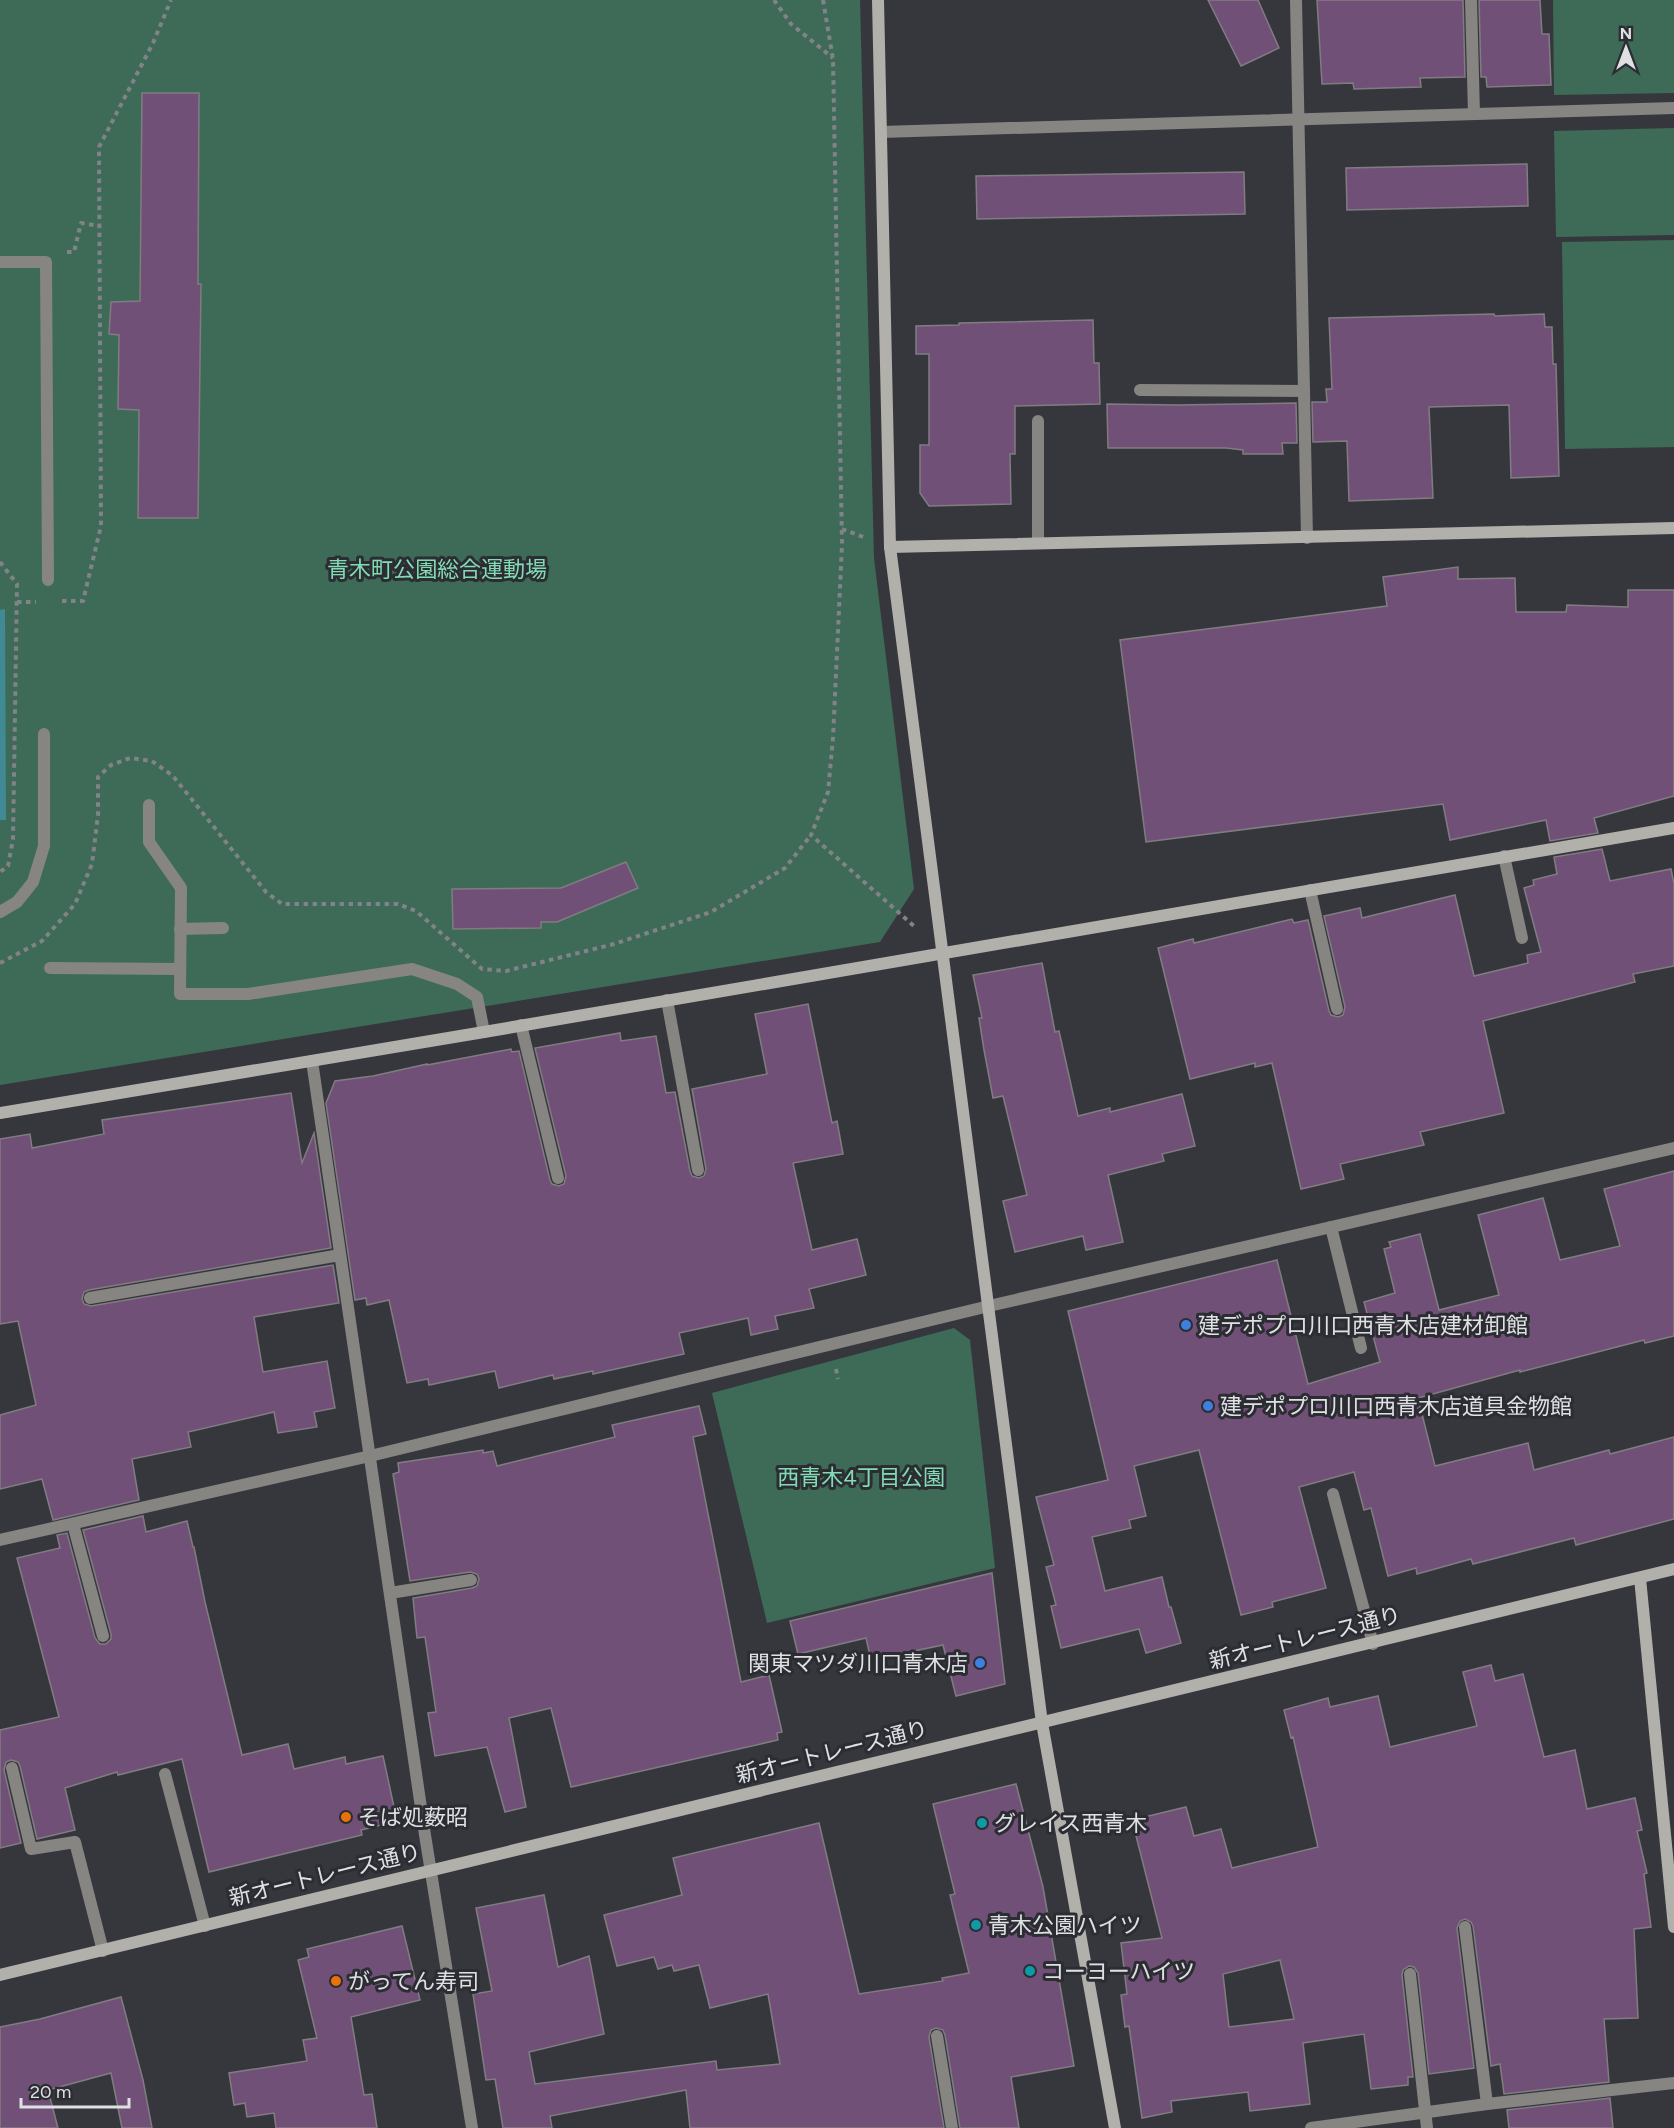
<svg xmlns="http://www.w3.org/2000/svg" width="1674" height="2128" viewBox="0 0 1674 2128" font-family="Figtree,'Noto Sans JP',sans-serif">
<style>
.green{fill:#3d6b57}
.water{fill:#408995}
.building{fill:#715078;stroke:#817c82;stroke-width:1.5;fill-rule:evenodd}
.lines{fill:none;stroke-linecap:round;stroke-linejoin:round}
.path{stroke:#828388;stroke-width:4;stroke-dasharray:4.5 4.5;stroke-linecap:butt}
.lane{stroke:#868582;stroke-width:12}
.street{stroke:#868582;stroke-width:12}
.secondary{stroke:#b2b0ab;stroke-width:12}
.shop-dot{fill:#3f7fe0;stroke:#2c2d33;stroke-width:2}
.food-dot{fill:#e8710a;stroke:#2c2d33;stroke-width:2}
.culture-dot{fill:#0f9aa8;stroke:#2c2d33;stroke-width:2}
.labels{text-anchor:middle;dominant-baseline:central;stroke-width:6;stroke-linejoin:round;paint-order:stroke}
.park-label{font-size:22px;fill:#81dbb4;stroke:#2c2d33}
.poi-label{font-size:22px;fill:#dfe0e4;stroke:#2c2d33;text-anchor:start}
.street-label{font-size:22px;fill:#dfe0e4;stroke:#2c2d33}
</style>
<rect width="100%" height="100%" fill="#36373d"/>
<g class="green">
<path d="M 0,0 L 860,0 L 874,558 L 914,889 L 880,942 L 0,1085 Z"/>
<path d="M 1553,0 L 1674,0 L 1674,93 L 1554,95 Z"/>
<path d="M 1674,128 L 1674,235 L 1556,237 L 1554,131 Z"/>
<path d="M 1674,240 L 1674,447 L 1565,449 L 1562,242 Z"/>
<path d="M 954,1328 L 970,1340 L 995,1568 L 767,1623 L 712,1393 Z"/>
</g>
<path class="water" d="M 5,609 L 6,820 L 0,820 L 0,610 Z"/>
<g class="building">
<path d="M 1208,0 L 1258,0 L 1279,48 L 1241,66 Z"/>
<path d="M 1317,0 L 1463,0 L 1465,77 L 1420,78 L 1421,87 L 1386,88 L 1354,89 L 1353,83 L 1322,84 Z"/>
<path d="M 1479,0 L 1540,0 L 1542,34 L 1549,34 L 1551,85 L 1487,87 L 1486,77 L 1481,77 Z"/>
<path d="M 142,93 L 199,93 L 198,284 L 201,284 L 198,518 L 138,518 L 139,410 L 118,409 L 119,335 L 109,334 L 111,302 L 140,301 Z"/>
<path d="M 1527,164 L 1528,206 L 1347,210 L 1346,168 Z"/>
<path d="M 1244,172 L 1245,214 L 977,219 L 976,176 Z"/>
<path d="M 1494,314 L 1495,316 L 1544,314 L 1545,327 L 1552,327 L 1553,364 L 1556,364 L 1559,476 L 1511,478 L 1509,405 L 1429,407 L 1433,498 L 1349,501 L 1347,441 L 1313,442 L 1312,402 L 1327,402 L 1326,389 L 1332,389 L 1329,318 Z"/>
<path d="M 1093,320 L 1094,363 L 1099,363 L 1100,404 L 1015,406 L 1015,454 L 1010,454 L 1011,504 L 929,506 L 920,493 L 920,445 L 929,445 L 929,354 L 916,354 L 916,326 L 959,325 L 959,323 Z"/>
<path d="M 1296,403 L 1297,443 L 1282,443 L 1283,454 L 1243,454 L 1243,450 L 1226,448 L 1108,448 L 1107,404 L 1177,405 Z"/>
<path d="M 1458,567 L 1458,579 L 1515,578 L 1516,612 L 1566,612 L 1567,605 L 1628,607 L 1628,590 L 1674,590 L 1674,796 L 1594,818 L 1598,833 L 1550,841 L 1546,820 L 1450,840 L 1443,804 L 1146,842 L 1120,640 L 1387,606 L 1383,577 Z"/>
<path d="M 1602,849 L 1610,881 L 1671,869 L 1674,884 L 1674,966 L 1633,974 L 1635,982 L 1483,1021 L 1504,1113 L 1420,1132 L 1424,1145 L 1340,1164 L 1344,1179 L 1301,1189 L 1272,1063 L 1255,1067 L 1255,1063 L 1190,1079 L 1158,948 L 1193,939 L 1194,943 L 1292,919 L 1294,923 L 1308,920 L 1329,1011 L 1331,1015 L 1338,1017 L 1343,1015 L 1345,1007 L 1324,916 L 1360,908 L 1362,918 L 1455,895 L 1474,976 L 1528,963 L 1527,955 L 1541,952 L 1524,888 L 1534,885 L 1533,880 L 1557,874 L 1554,857 Z"/>
<path d="M 626,862 L 638,888 L 557,922 L 541,922 L 541,928 L 453,929 L 452,889 L 561,888 Z"/>
<path d="M 1042,963 L 1055,1032 L 1059,1031 L 1078,1116 L 1110,1108 L 1110,1112 L 1182,1094 L 1195,1146 L 1162,1154 L 1164,1161 L 1108,1175 L 1123,1242 L 1086,1250 L 1083,1236 L 1015,1252 L 1003,1201 L 1027,1195 L 1003,1096 L 993,1098 L 984,1050 L 979,1018 L 982,1018 L 973,975 Z"/>
<path d="M 808,1004 L 832,1123 L 837,1121 L 843,1154 L 793,1163 L 812,1250 L 857,1239 L 866,1275 L 809,1289 L 814,1308 L 775,1316 L 778,1329 L 751,1335 L 748,1318 L 679,1333 L 684,1354 L 593,1374 L 593,1371 L 554,1379 L 553,1375 L 499,1388 L 495,1371 L 429,1385 L 428,1379 L 407,1383 L 389,1300 L 367,1305 L 366,1298 L 355,1300 L 326,1103 L 335,1081 L 373,1076 L 427,1064 L 427,1065 L 511,1049 L 512,1052 L 519,1051 L 550,1180 L 552,1184 L 559,1186 L 564,1184 L 566,1176 L 535,1048 L 620,1033 L 621,1041 L 656,1036 L 666,1093 L 675,1092 L 690,1171 L 692,1176 L 699,1178 L 704,1176 L 706,1169 L 692,1089 L 767,1074 L 755,1014 Z"/>
<path d="M 291,1093 L 302,1163 L 314,1133 L 331,1248 L 89,1290 L 84,1292 L 82,1299 L 84,1304 L 91,1306 L 333,1265 L 339,1303 L 254,1317 L 263,1372 L 327,1361 L 335,1408 L 314,1412 L 317,1427 L 278,1433 L 274,1412 L 188,1432 L 191,1447 L 132,1459 L 139,1500 L 53,1520 L 42,1479 L 0,1489 L 0,1415 L 36,1405 L 18,1321 L 0,1324 L 0,1139 L 30,1134 L 32,1148 L 104,1134 L 102,1120 Z"/>
<path d="M 1674,1171 L 1674,1336 L 1645,1343 L 1644,1340 L 1520,1372 L 1520,1370 L 1418,1398 L 1435,1466 L 1528,1443 L 1534,1470 L 1609,1450 L 1610,1454 L 1674,1437 L 1674,1519 L 1576,1545 L 1574,1538 L 1473,1564 L 1471,1559 L 1417,1574 L 1416,1568 L 1388,1576 L 1371,1508 L 1364,1510 L 1354,1472 L 1299,1487 L 1326,1588 L 1272,1602 L 1273,1607 L 1241,1615 L 1199,1450 L 1134,1466 L 1146,1516 L 1129,1520 L 1131,1528 L 1092,1537 L 1105,1591 L 1162,1577 L 1169,1607 L 1171,1607 L 1181,1643 L 1146,1653 L 1139,1629 L 1061,1648 L 1051,1606 L 1056,1605 L 1046,1567 L 1054,1565 L 1036,1497 L 1108,1480 L 1068,1311 L 1277,1260 L 1308,1384 L 1380,1362 L 1364,1302 L 1395,1293 L 1384,1249 L 1391,1247 L 1389,1242 L 1420,1234 L 1439,1310 L 1499,1295 L 1478,1215 L 1543,1198 L 1560,1260 L 1620,1246 L 1604,1189 Z"/>
<path d="M 699,1406 L 706,1434 L 693,1437 L 741,1682 L 769,1675 L 782,1732 L 777,1733 L 778,1740 L 571,1787 L 551,1708 L 509,1718 L 526,1807 L 505,1812 L 487,1747 L 435,1756 L 428,1713 L 436,1712 L 425,1637 L 417,1638 L 413,1598 L 472,1588 L 477,1586 L 479,1579 L 477,1574 L 470,1572 L 410,1581 L 393,1474 L 399,1472 L 398,1463 L 483,1450 L 483,1453 L 493,1451 L 497,1466 L 615,1437 L 612,1425 Z"/>
<path d="M 143,1516 L 146,1532 L 187,1521 L 193,1547 L 194,1547 L 205,1602 L 242,1755 L 288,1744 L 294,1769 L 345,1757 L 346,1764 L 383,1756 L 397,1821 L 361,1830 L 362,1835 L 209,1872 L 182,1759 L 118,1775 L 117,1772 L 65,1788 L 75,1830 L 37,1839 L 20,1766 L 18,1762 L 11,1760 L 6,1762 L 4,1770 L 21,1843 L 0,1848 L 0,1730 L 59,1717 L 17,1558 L 60,1548 L 57,1535 L 67,1533 L 95,1638 L 100,1644 L 106,1644 L 111,1639 L 111,1634 L 83,1530 Z"/>
<path d="M 992,1573 L 1005,1684 L 956,1696 L 943,1645 L 871,1660 L 866,1638 L 798,1654 L 790,1621 Z"/>
<path d="M 1491,1665 L 1495,1681 L 1523,1674 L 1544,1757 L 1575,1750 L 1587,1809 L 1635,1798 L 1642,1830 L 1637,1831 L 1647,1873 L 1644,1874 L 1651,1927 L 1634,1929 L 1638,2018 L 1604,2019 L 1609,2082 L 1504,2094 L 1500,2064 L 1491,2066 L 1473,1926 L 1471,1922 L 1465,1919 L 1460,1921 L 1457,1928 L 1474,2068 L 1429,2074 L 1418,1973 L 1414,1967 L 1409,1966 L 1403,1970 L 1402,1975 L 1413,2077 L 1408,2077 L 1408,2085 L 1371,2089 L 1364,2034 L 1303,2043 L 1310,2104 L 1250,2111 L 1248,2092 L 1171,2101 L 1172,2112 L 1142,2118 L 1129,2026 L 1125,2027 L 1121,1995 L 1127,1994 L 1121,1943 L 1162,1938 L 1132,1820 L 1186,1807 L 1194,1836 L 1221,1829 L 1232,1868 L 1318,1847 L 1293,1737 L 1291,1738 L 1284,1710 L 1328,1698 L 1330,1707 L 1378,1696 L 1390,1747 L 1477,1726 L 1463,1672 ZM 1280,1960 L 1294,2019 L 1229,2027 L 1223,1974 Z"/>
<path d="M 1016,1784 L 1043,1887 L 1074,2066 L 1011,2077 L 1019,2128 L 960,2128 L 945,2035 L 943,2030 L 936,2028 L 931,2030 L 929,2037 L 944,2128 L 690,2128 L 686,2090 L 550,2116 L 552,2128 L 503,2128 L 495,2079 L 486,2080 L 473,1994 L 492,1991 L 476,1908 L 544,1895 L 558,1967 L 589,1956 L 604,2034 L 529,2052 L 535,2084 L 716,2061 L 717,2070 L 780,2064 L 768,1994 L 710,2008 L 699,1965 L 674,1971 L 672,1965 L 658,1969 L 654,1957 L 617,1966 L 604,1915 L 682,1895 L 673,1858 L 819,1823 L 859,1994 L 943,1981 L 942,1978 L 969,1973 L 950,1895 L 955,1894 L 933,1804 Z"/>
<path d="M 402,1926 L 420,2000 L 351,2017 L 364,2095 L 372,2094 L 377,2128 L 276,2128 L 274,2113 L 247,2117 L 245,2103 L 234,2105 L 229,2073 L 307,2061 L 303,2040 L 317,2038 L 298,1960 L 309,1957 L 307,1949 Z"/>
<path d="M 121,1997 L 143,2080 L 152,2128 L 122,2128 L 111,2073 L 48,2090 L 58,2128 L 0,2128 L 0,2027 L 40,2019 Z"/>
<path d="M 1610,2098 L 1613,2128 L 1509,2128 L 1507,2110 Z"/>
</g>
<g class="lines">
<g class="path">
<path d="M 774,0 L 791,24 L 833,58"/>
<path d="M 823,0 L 833,59 L 842,545 L 833,738 L 828,792 L 811,835 L 914,926"/>
<path d="M 67,252 L 74,252 L 81,223 L 99,226"/>
<path d="M 842,529 L 866,538"/>
<path d="M 0,562 L 17,584 L 13,839 L 8,866 L 0,872"/>
<path d="M 62,601 L 83,601 L 101,526 L 99,147 L 153,43 L 171,0"/>
<path d="M 17,602 L 36,602"/>
<path d="M 0,963 L 42,941 L 75,904 L 92,864 L 98,815 L 98,777 L 111,765 L 130,758 L 152,761 L 173,776 L 266,892 L 282,904 L 398,904 L 416,911 L 482,969 L 506,971 L 614,944 L 711,912 L 785,868 L 811,835"/>
<path d="M 836,1369 L 838,1379"/>
</g>
<g class="lane">
<path d="M 1471,0 L 1474,114"/>
<path d="M 0,262 L 46,262 L 48,580"/>
<path d="M 1038,421 L 1038,543"/>
<path d="M 149,805 L 149,842 L 181,888 L 180,994 L 248,994 L 412,969 L 457,984 L 477,997 L 484,1032"/>
<path d="M 1504,856 L 1522,938"/>
<path d="M 1310,890 L 1337,1009"/>
<path d="M 0,912 L 17,902 L 33,882 L 44,846 L 44,734"/>
<path d="M 180,929 L 223,928"/>
<path d="M 50,968 L 180,969"/>
<path d="M 667,1000 L 698,1170"/>
<path d="M 521,1025 L 558,1178"/>
<path d="M 1331,1227 L 1361,1348"/>
<path d="M 90,1298 L 340,1255"/>
<path d="M 1333,1494 L 1373,1644"/>
<path d="M 73,1524 L 103,1636"/>
<path d="M 390,1593 L 471,1580"/>
<path d="M 12,1768 L 31,1849 L 75,1842 L 103,1951"/>
<path d="M 165,1774 L 205,1926"/>
<path d="M 1465,1927 L 1487,2104"/>
<path d="M 1410,1974 L 1427,2128"/>
<path d="M 937,2036 L 952,2128"/>
</g>
<g class="street">
<path d="M 1296,0 L 1307,538"/>
<path d="M 881,132 L 1674,108"/>
<path d="M 1140,390 L 1304,391"/>
<path d="M 312,1061 L 425,1835 L 472,2128"/>
<path d="M 0,1540 L 370,1456 L 989,1306 L 1674,1148"/>
<path d="M 1311,2128 L 1487,2104 L 1674,2083"/>
</g>
<g class="secondary">
<path d="M 878,0 L 890,547 L 1042,1723 L 1115,2128"/>
<path d="M 890,547 L 1674,528"/>
<path d="M 0,1113 L 484,1032 L 1674,828"/>
<path d="M 1640,1578 L 1674,1927"/>
<path d="M 0,1975 L 1674,1569"/>
</g>
</g>
<g class="shop-dot">
<circle cx="1186" cy="1325" r="6"/>
<circle cx="1208" cy="1406" r="6"/>
<circle cx="980" cy="1663" r="6"/>
</g>
<g class="food-dot">
<circle cx="346" cy="1817" r="6"/>
<circle cx="336" cy="1981" r="6"/>
</g>
<g class="culture-dot">
<circle cx="982" cy="1823" r="6"/>
<circle cx="976" cy="1925" r="6"/>
<circle cx="1030" cy="1971" r="6"/>
</g>
<g class="labels">
<g class="park-label">
<text x="437" y="569">青木町公園総合運動場</text>
<text x="861" y="1477">西青木4丁目公園</text>
</g>
<g class="poi-label">
<text x="1198" y="1325">建デポプロ川口西青木店建材卸館</text>
<text x="1220" y="1406">建デポプロ川口西青木店道具金物館</text>
<text x="968" y="1663" text-anchor="end">関東マツダ川口青木店</text>
<text x="358" y="1817">そば処薮昭</text>
<text x="994" y="1823">グレイス西青木</text>
<text x="988" y="1925">青木公園ハイツ</text>
<text x="1042" y="1971">コーヨーハイツ</text>
<text x="348" y="1981">がってん寿司</text>
</g>
<g class="street-label">
<text transform="translate(1305 1638) rotate(-14)">新オートレース通り</text>
<text transform="translate(832 1752) rotate(-14)">新オートレース通り</text>
<text transform="translate(325 1875) rotate(-14)">新オートレース通り</text>
</g>
</g>
<g transform="translate(1626 48)" stroke="#2c2d33" stroke-width="4.5" paint-order="stroke">
<path d="M0-4.5L10 22L0 15L-10 22Z" fill="#dfe0e4"/>
<text y="-9" font-size="16" font-weight="bold" text-anchor="middle" fill="#dfe0e4">N</text>
</g>
<path d="M21 2098v9h108v-9" fill="none" stroke="#dfe0e4" stroke-width="3"/>
<text x="30" y="2098" font-size="18" fill="#dfe0e4" stroke="#2c2d33" stroke-width="4.5" paint-order="stroke">20 m</text>
</svg>
